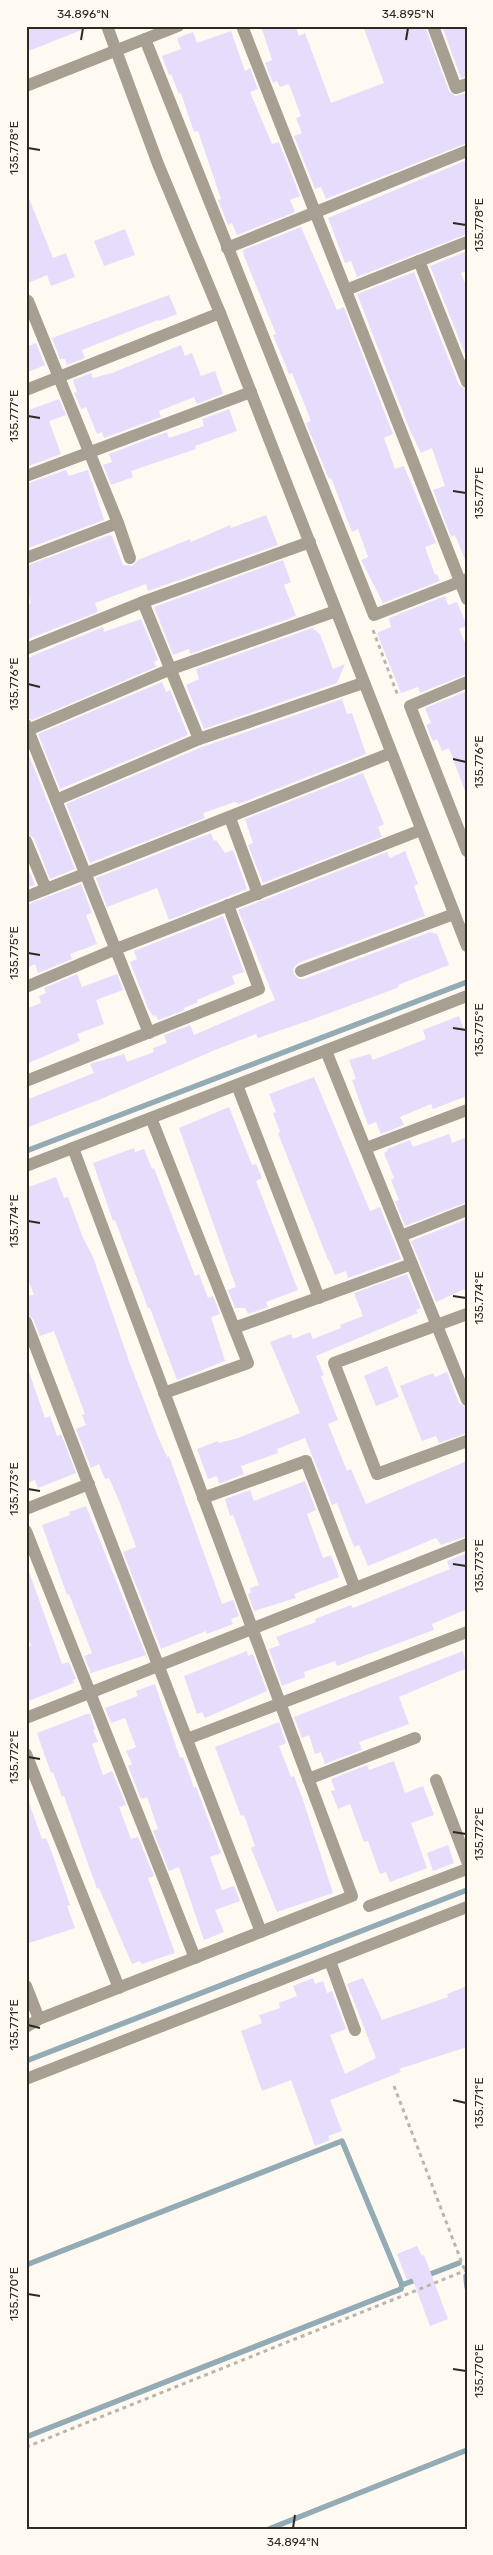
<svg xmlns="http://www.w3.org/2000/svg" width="493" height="2555" viewBox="0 0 493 2555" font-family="Rubik,sans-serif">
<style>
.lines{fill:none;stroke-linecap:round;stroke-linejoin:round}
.stream{stroke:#92abb4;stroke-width:5.5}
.building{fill:#e6ddfd}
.path{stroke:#bab5ad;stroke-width:3;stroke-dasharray:4 4;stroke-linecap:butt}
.minor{stroke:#a69f92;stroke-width:12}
.ticks{fill:none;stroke:#2e2a22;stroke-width:2}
.neatline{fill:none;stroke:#2e2a22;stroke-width:2}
.ticks-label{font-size:12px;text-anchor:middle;fill:#2e2a22}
</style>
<rect width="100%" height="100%" fill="#fef9f1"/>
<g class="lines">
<g class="stream">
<path d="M 26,1151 L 467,982"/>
<path d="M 26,2061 L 467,1890"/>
<path d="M 26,2265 L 342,2141 L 402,2285"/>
<path d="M 466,2276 L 467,2287"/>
<path d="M 26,2437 L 401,2289 L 402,2285 L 459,2263"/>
<path d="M 269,2529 L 467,2450"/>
</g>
</g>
<g class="building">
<path d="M 34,26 L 88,26 L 89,27 L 26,52 L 26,28 Z"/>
<path d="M 261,26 L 295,26 L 299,36 L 305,33 L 331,103 L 384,83 L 363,26 L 425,26 L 449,91 L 455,96 L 467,93 L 467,143 L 326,199 L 321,187 L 315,189 L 294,136 L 302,133 L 296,118 L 301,116 L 289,84 L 280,87 L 277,81 L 273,83 L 265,63 L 272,60 Z"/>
<path d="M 442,26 L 467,26 L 467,76 L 461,78 Z"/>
<path d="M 231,31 L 245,71 L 250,68 L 258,89 L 250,92 L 272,144 L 279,142 L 300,196 L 290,200 L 295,212 L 237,235 L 232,223 L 228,225 L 218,200 L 221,199 L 198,131 L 194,132 L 181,93 L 179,94 L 171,74 L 169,75 L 162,56 L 181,49 L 177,38 L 193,32 L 197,43 Z"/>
<path d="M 467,160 L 467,234 L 357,277 L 351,261 L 345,263 L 328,218 Z"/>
<path d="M 26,191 L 53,258 L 66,253 L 75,277 L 51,286 L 47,275 L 26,284 Z"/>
<path d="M 301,227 L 337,310 L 344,307 L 393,434 L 384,438 L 395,469 L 404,466 L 436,543 L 425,547 L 435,575 L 437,574 L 440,581 L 383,603 L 361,560 L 368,557 L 358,529 L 352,532 L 331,478 L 329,479 L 306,423 L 311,421 L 292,373 L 289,374 L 273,335 L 276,334 L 244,256 L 243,250 Z"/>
<path d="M 125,229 L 135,255 L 104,266 L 94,241 Z"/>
<path d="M 467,251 L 467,271 L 461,273 L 467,288 L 467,359 L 430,266 Z"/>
<path d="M 414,272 L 459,385 L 467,390 L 466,562 L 455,535 L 451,537 L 433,490 L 445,486 L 432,448 L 421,453 L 409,428 L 357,294 Z"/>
<path d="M 169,295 L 177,314 L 159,321 L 158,320 L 82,350 L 85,358 L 67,365 L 65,359 L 60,359 L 52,338 Z"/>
<path d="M 36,343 L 45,365 L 26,373 L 26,347 Z"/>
<path d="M 181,345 L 185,356 L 192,353 L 201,376 L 215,371 L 223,394 L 197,404 L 194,397 L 159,411 L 161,417 L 104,438 L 102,432 L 97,434 L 86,407 L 81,409 L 74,393 L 77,392 L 73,380 L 91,373 L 93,378 L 112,373 Z"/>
<path d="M 59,399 L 66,415 L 49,421 L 61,454 L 26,467 L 26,411 Z"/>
<path d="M 229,409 L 237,431 L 195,446 L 196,449 L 131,471 L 133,477 L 111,485 L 103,465 L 112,462 L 109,454 L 167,432 L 169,438 L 204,426 L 202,419 Z"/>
<path d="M 66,470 L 69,476 L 88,470 L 104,520 L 26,549 L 26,484 Z"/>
<path d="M 266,515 L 278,545 L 148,591 L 146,584 L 95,603 L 98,612 L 28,639 L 26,634 L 26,605 L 31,603 L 26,589 L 26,566 L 109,535 L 112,536 L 123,565 L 132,566 L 138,560 L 190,539 L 191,542 L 230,525 L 231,528 Z"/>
<path d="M 283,560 L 291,582 L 284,585 L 296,616 L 190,654 L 189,649 L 173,655 L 154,607 Z"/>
<path d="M 445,596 L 448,605 L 457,602 L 467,626 L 459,629 L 467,647 L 467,674 L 420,693 L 418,687 L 401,693 L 377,633 L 391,627 L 389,618 Z"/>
<path d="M 141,619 L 158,660 L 154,662 L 156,667 L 32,720 L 26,717 L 26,660 L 34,655 L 103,627 L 104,632 Z"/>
<path d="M 312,628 L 320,634 L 333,669 L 345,664 L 337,683 L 204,729 L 186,685 L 199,679 L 196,669 Z"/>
<path d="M 162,682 L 166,692 L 170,690 L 188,735 L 60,789 L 38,734 Z"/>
<path d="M 467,691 L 467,791 L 465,791 L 449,748 L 442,751 L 437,739 L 433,741 L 426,725 L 431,723 L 425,708 Z"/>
<path d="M 342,699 L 347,714 L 352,713 L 366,754 L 239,804 L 235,802 L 203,813 L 205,818 L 90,863 L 66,804 L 202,747 Z"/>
<path d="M 26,748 L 75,869 L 50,879 L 34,838 L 26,833 Z"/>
<path d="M 363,773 L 384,824 L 378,827 L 382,837 L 263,883 L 248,845 L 253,843 L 245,819 Z"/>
<path d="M 211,833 L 214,841 L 216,840 L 225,853 L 233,850 L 247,889 L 169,920 L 157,888 L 107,907 L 96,878 Z"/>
<path d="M 405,851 L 418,884 L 414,886 L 425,916 L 298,963 L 293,969 L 294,974 L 299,979 L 304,979 L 430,932 L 437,934 L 449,965 L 398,985 L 399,987 L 389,991 L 319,1017 L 258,1038 L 256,1034 L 215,1050 L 101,1099 L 26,1128 L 26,1100 L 94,1073 L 90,1064 L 124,1054 L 127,1062 L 154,1052 L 153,1048 L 167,1043 L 164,1035 L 190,1025 L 194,1035 L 275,1000 L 238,910 L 387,852 L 390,858 Z"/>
<path d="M 26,863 L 35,885 L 26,888 Z"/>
<path d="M 81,884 L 92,913 L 86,915 L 97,944 L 70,954 L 72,959 L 38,973 L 35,964 L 26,968 L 26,905 Z"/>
<path d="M 223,916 L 244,972 L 232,976 L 235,984 L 197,1000 L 198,1002 L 184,1008 L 185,1010 L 158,1020 L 156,1015 L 153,1016 L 148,1008 L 130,962 L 137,959 L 134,951 Z"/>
<path d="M 77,974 L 82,987 L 117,974 L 123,990 L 96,1000 L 104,1024 L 77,1034 L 80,1041 L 26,1064 L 26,1009 L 41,1003 L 39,996 L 46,993 L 44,988 Z"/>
<path d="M 459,1016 L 467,1037 L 467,1096 L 433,1109 L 431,1104 L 400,1117 L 404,1125 L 381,1134 L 376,1122 L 368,1125 L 352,1080 L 356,1079 L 349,1060 L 370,1054 L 373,1060 L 426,1039 L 423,1030 Z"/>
<path d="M 314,1077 L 370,1211 L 380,1207 L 401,1259 L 348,1278 L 346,1271 L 335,1275 L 329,1260 L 328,1260 L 278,1133 L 280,1132 L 273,1113 L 276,1112 L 269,1094 Z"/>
<path d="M 229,1107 L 252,1165 L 256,1164 L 262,1178 L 256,1181 L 298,1290 L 266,1302 L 268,1307 L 248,1314 L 245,1308 L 235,1308 L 228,1290 L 236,1287 L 179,1128 Z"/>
<path d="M 449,1134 L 452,1143 L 467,1137 L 467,1202 L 405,1226 L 395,1201 L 399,1200 L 391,1180 L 394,1178 L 384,1153 L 388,1151 L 387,1149 L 410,1140 L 413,1147 Z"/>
<path d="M 134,1148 L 135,1152 L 144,1149 L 152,1169 L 154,1168 L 195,1276 L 199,1274 L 208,1298 L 213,1296 L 220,1314 L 211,1317 L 225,1361 L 177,1380 L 150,1308 L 148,1308 L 115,1220 L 113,1221 L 93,1163 Z"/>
<path d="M 56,1177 L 64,1198 L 68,1197 L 83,1238 L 93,1257 L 130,1364 L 158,1437 L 167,1457 L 169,1456 L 222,1604 L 233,1600 L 239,1616 L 231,1619 L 233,1624 L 207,1634 L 206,1631 L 161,1649 L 123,1552 L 136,1547 L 120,1503 L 109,1478 L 105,1479 L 99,1464 L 91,1468 L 76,1429 L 86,1425 L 82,1415 L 85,1414 L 54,1331 L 40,1336 L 33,1319 L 26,1314 L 26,1296 L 34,1295 L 26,1274 L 26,1188 Z"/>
<path d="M 467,1219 L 467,1288 L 436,1302 L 411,1241 Z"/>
<path d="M 407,1274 L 421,1308 L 416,1310 L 418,1313 L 316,1356 L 324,1375 L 321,1376 L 338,1420 L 328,1424 L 347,1471 L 351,1469 L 366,1504 L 467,1461 L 467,1536 L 441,1545 L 436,1538 L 368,1566 L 359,1545 L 354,1547 L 337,1503 L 332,1505 L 305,1438 L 277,1449 L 278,1453 L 241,1466 L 244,1474 L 219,1484 L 217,1476 L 208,1479 L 197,1449 L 218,1441 L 219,1443 L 238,1438 L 300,1413 L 270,1342 L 291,1334 L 293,1339 L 310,1332 L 313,1339 L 341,1328 L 340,1325 L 363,1316 L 354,1293 Z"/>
<path d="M 387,1366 L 399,1397 L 376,1406 L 364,1376 Z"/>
<path d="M 26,1372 L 29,1372 L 45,1418 L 50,1416 L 57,1436 L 61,1434 L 76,1473 L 38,1488 L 35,1480 L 26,1483 Z"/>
<path d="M 447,1372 L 459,1403 L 467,1408 L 467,1433 L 439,1443 L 436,1436 L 422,1441 L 400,1386 L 433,1373 L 435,1377 Z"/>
<path d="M 305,1481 L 316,1510 L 307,1514 L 323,1558 L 331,1555 L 339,1577 L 294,1594 L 296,1598 L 254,1611 L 248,1594 L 251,1593 L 250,1588 L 259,1585 L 233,1515 L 230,1516 L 225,1499 L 250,1490 L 254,1501 Z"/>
<path d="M 86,1506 L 146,1655 L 91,1673 L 84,1656 L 92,1653 L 69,1594 L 67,1595 L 42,1525 L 70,1515 L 69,1512 Z"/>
<path d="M 467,1553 L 467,1609 L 432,1624 L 434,1630 L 337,1666 L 335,1661 L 304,1672 L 305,1677 L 282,1686 L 269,1649 L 280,1645 L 276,1637 L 316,1622 L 315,1619 L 351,1605 L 353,1608 L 450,1569 L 447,1561 Z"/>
<path d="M 26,1569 L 28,1569 L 62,1664 L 69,1662 L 76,1679 L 72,1680 L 74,1683 L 26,1702 L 26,1647 L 31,1646 L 26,1632 Z"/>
<path d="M 247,1651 L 248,1656 L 253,1654 L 267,1691 L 205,1718 L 202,1712 L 197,1714 L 184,1676 Z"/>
<path d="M 463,1651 L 467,1668 L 399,1697 L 409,1724 L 359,1742 L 362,1750 L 325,1764 L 321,1752 L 315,1754 L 309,1735 L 302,1738 L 294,1717 Z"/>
<path d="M 155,1684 L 180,1758 L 183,1757 L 194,1788 L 196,1787 L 221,1853 L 210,1857 L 222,1890 L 234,1886 L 240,1901 L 215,1910 L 224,1932 L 204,1940 L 179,1867 L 169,1871 L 153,1831 L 158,1829 L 147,1797 L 141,1799 L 128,1766 L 132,1764 L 126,1751 L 136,1747 L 125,1718 L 111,1723 L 105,1708 L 138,1696 L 136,1691 Z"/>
<path d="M 87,1714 L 90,1714 L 95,1729 L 93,1730 L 98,1742 L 92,1744 L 103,1775 L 112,1771 L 126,1805 L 119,1807 L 131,1839 L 138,1837 L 154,1876 L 148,1878 L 175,1953 L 142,1964 L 140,1961 L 132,1964 L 99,1888 L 97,1889 L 64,1796 L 62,1797 L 53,1772 L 51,1773 L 37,1733 Z"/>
<path d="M 279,1722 L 286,1743 L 279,1746 L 291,1777 L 294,1776 L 303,1800 L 333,1893 L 277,1912 L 251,1848 L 255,1846 L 244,1815 L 241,1816 L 215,1747 Z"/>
<path d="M 394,1761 L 405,1793 L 423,1786 L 434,1815 L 411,1823 L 427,1868 L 390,1882 L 386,1872 L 380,1874 L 368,1841 L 364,1842 L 350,1804 L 338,1809 L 331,1791 L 335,1790 L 331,1779 L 367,1765 L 369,1770 Z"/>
<path d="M 28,1800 L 42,1839 L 46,1838 L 52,1853 L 70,1905 L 67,1906 L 75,1928 L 26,1944 L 26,1801 Z"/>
<path d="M 448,1845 L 454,1863 L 433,1871 L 427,1853 Z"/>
<path d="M 313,1978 L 315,1984 L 323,1981 L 327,1993 L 332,1991 L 346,2029 L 330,2035 L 345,2074 L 376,2058 L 347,1984 L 363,1978 L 382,2020 L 448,1997 L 447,1994 L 467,1986 L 467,2047 L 399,2069 L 401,2072 L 330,2100 L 342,2131 L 328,2136 L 330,2140 L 315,2146 L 291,2080 L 262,2091 L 241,2031 L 262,2023 L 259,2015 L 280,2008 L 279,2003 L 297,1996 L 293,1986 Z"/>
<path d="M 417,2246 L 422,2256 L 424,2255 L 448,2319 L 430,2326 L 412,2278 L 407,2280 L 397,2254 Z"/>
</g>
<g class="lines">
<g class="path">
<path d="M 373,630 L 398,696"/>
<path d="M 394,2086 L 465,2271"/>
<path d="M 26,2447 L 467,2270"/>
</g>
<g class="minor">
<path d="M 107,26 L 158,164 L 220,313 L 467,946"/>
<path d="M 242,26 L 467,599"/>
<path d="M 433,26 L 456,88 L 467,84"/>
<path d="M 145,39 L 374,615 L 467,579"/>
<path d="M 26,86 L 178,26"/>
<path d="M 227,248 L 467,151"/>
<path d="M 419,261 L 467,382"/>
<path d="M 346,290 L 467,242"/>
<path d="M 26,302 L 28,301 L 118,523 L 26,558"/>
<path d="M 26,390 L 220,313"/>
<path d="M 26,476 L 251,392"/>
<path d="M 118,523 L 130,558"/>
<path d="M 143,602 L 199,739"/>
<path d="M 26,649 L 143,602 L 310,542"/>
<path d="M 467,682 L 410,706 L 467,851"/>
<path d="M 26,725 L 149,1033"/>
<path d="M 28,730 L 171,669 L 336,611"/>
<path d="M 56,800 L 199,739 L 363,683"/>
<path d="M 230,818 L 258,894"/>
<path d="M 26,841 L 46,889"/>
<path d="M 26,897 L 391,753"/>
<path d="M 301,971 L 454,914"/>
<path d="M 26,987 L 116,949 L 421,830"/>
<path d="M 326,1051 L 467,1400"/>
<path d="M 26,1081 L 259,989 L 228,905"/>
<path d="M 237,1085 L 319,1298"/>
<path d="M 151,1118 L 248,1363 L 164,1393"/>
<path d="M 366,1148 L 467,1110"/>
<path d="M 26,1166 L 467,996"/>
<path d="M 401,1236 L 467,1210"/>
<path d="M 467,1314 L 334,1363 L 377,1474 L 467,1441"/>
<path d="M 26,1322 L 261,1932"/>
<path d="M 234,1328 L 412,1264"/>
<path d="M 203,1498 L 306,1461 L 355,1588"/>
<path d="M 26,1509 L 89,1484"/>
<path d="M 26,1531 L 195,1958"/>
<path d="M 26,1718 L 467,1544"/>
<path d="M 187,1739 L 467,1632"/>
<path d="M 26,1754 L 119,1988"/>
<path d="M 308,1779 L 415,1738"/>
<path d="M 436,1780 L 467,1861"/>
<path d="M 369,1906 L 467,1869"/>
<path d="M 330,1961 L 355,2030"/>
<path d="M 26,1986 L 39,2019"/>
<path d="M 26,2027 L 39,2019 L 352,1896 L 73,1148"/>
<path d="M 26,2079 L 467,1907"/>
</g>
</g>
<path class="ticks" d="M 81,40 L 83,28M 406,40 L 408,28M 28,148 L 40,150M 453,223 L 466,225M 28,416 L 40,418M 453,491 L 466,493M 28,684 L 40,687M 453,759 L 466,762M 28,953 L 40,955M 453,1028 L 466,1030M 28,1221 L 40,1223M 453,1296 L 466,1298M 28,1489 L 40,1491M 453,1564 L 466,1566M 28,1757 L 40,1759M 453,1832 L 466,1834M 28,2025 L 40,2028M 453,2100 L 466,2103M 28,2294 L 40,2296M 453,2369 L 466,2371M 293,2528 L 295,2515"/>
<rect width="493" height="2555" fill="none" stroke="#fef9f1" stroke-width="55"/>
<rect x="28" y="28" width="438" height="2500" class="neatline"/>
<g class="ticks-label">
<text x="83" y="18">34.896°N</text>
<text x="408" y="18">34.895°N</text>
<text transform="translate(14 148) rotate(-90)" y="4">135.778°E</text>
<text transform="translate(479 225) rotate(-90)" y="4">135.778°E</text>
<text transform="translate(14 416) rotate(-90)" y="4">135.777°E</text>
<text transform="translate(479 493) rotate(-90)" y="4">135.777°E</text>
<text transform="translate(14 684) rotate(-90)" y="4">135.776°E</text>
<text transform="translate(479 762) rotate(-90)" y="4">135.776°E</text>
<text transform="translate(14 953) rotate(-90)" y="4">135.775°E</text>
<text transform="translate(479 1030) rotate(-90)" y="4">135.775°E</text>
<text transform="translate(14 1221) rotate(-90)" y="4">135.774°E</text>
<text transform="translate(479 1298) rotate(-90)" y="4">135.774°E</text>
<text transform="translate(14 1489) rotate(-90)" y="4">135.773°E</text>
<text transform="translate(479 1566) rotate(-90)" y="4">135.773°E</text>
<text transform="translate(14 1757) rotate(-90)" y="4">135.772°E</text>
<text transform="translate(479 1834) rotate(-90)" y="4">135.772°E</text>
<text transform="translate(14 2025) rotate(-90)" y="4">135.771°E</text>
<text transform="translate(479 2103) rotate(-90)" y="4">135.771°E</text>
<text transform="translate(14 2294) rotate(-90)" y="4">135.770°E</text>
<text transform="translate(479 2371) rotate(-90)" y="4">135.770°E</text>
<text x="293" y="2546">34.894°N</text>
</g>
</svg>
